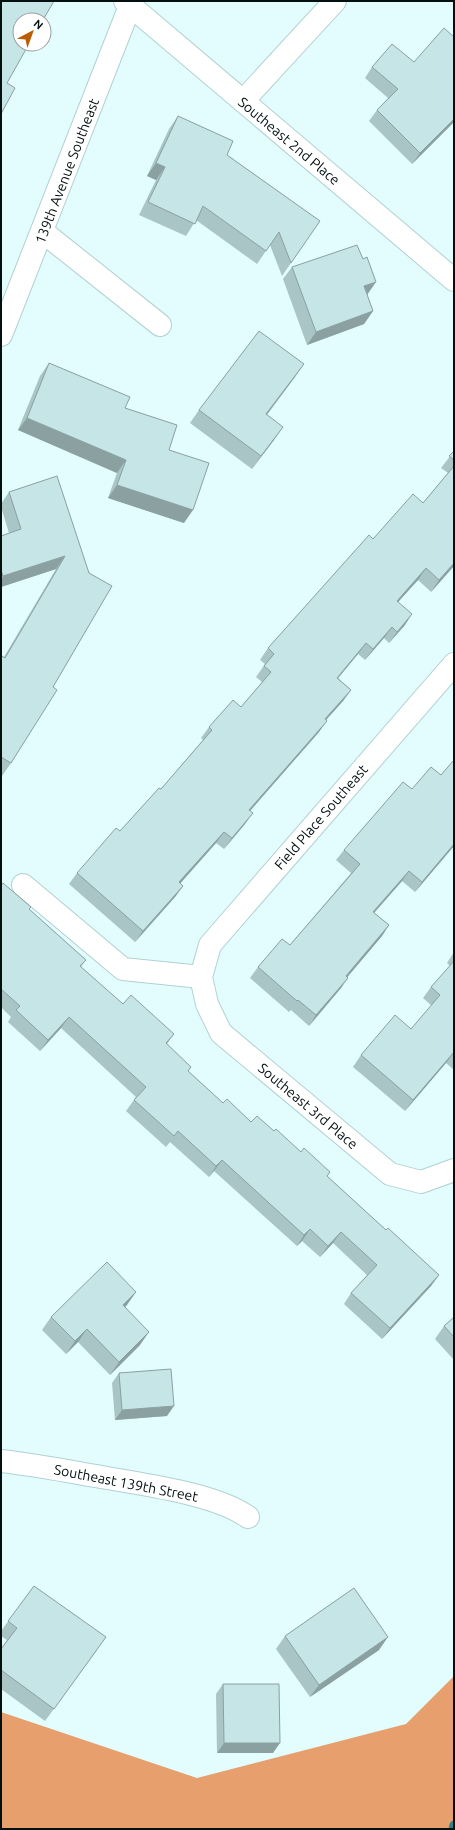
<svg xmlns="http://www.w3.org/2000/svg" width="455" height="1830" viewBox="0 0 455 1830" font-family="Ubuntu,sans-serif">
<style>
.forest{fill:#e69f6d}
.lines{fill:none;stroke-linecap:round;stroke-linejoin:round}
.stream{stroke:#288488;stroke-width:9}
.minor-casing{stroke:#b1d1d2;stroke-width:24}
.minor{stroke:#fff;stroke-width:22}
.wall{fill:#a9c5c6}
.shaded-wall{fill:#8aa0a1}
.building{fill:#c5e5e6;stroke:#8aa0a1}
.labels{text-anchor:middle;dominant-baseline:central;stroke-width:3;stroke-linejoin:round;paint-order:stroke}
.street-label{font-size:14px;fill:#040f10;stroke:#fff}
</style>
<rect width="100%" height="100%" fill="#e3fdfe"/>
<path class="forest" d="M 454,1676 L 454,1829 L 1,1829 L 1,1712 L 197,1778 L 406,1724 Z"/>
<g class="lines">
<path class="stream" d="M 453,1829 L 454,1825"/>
<g class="minor-casing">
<g id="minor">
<path d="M 125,1 L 454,280"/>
<path d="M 243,101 L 335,1"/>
<path d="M 43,232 L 160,325"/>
<path d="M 1,335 L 130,6"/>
<path d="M 454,664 L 210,945 L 201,977 L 207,1004 L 221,1033 L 390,1174 L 421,1182 L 454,1170"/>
<path d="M 23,885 L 123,969 L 201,977"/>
<path d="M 1,1461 C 37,1465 72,1472 107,1478 C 146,1485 216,1494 248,1517"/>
</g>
</g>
<use href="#minor" class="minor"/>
</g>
<g class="wall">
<path d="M 372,67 L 454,122 L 412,164 L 369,121 L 377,110 L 388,98 L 365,78 Z"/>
<path d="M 178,116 L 227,155 L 320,221 L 282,276 L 270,245 L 257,264 L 196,220 L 186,236 L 139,215 L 156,180 L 147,176 L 169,129 Z"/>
<path d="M 292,267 L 367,295 L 373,311 L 364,324 L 307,345 L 283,279 Z"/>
<path d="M 49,363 L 125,408 L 169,450 L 184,523 L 108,498 L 117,473 L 18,430 L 40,376 Z"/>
<path d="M 295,377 L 267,415 L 274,440 L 252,469 L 190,423 L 199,410 Z"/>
<path d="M 454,451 L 454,566 L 431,592 L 418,580 L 398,602 L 405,625 L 389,643 L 384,638 L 365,660 L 358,654 L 338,678 L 351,690 L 343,701 L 326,720 L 319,732 L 250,811 L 245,824 L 224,849 L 216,843 L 180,883 L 183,886 L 175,897 L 135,942 L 69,884 L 77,873 L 120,831 L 161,789 L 203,740 L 201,738 L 209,727 L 241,707 L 262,682 L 256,677 L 265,664 L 260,660 L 268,648 L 373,539 L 423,503 L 448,473 L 441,468 Z"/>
<path d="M 9,492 L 89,573 L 53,687 L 11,763 L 2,776 L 1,775 L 1,658 L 4,657 L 56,569 L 1,587 L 1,536 L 9,533 L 1,507 L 1,504 Z"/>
<path d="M 454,760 L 454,846 L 415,892 L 402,881 L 374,913 L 389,925 L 382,936 L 347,977 L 341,988 L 309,1026 L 291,1010 L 289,1012 L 250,978 L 258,967 L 290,945 L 351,873 L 336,860 L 344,850 L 412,789 L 441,775 Z"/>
<path d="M 1,886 L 29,909 L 86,960 L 81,967 L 191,1067 L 188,1071 L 223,1103 L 251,1122 L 274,1131 L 327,1176 L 386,1230 L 439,1275 L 431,1286 L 382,1339 L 344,1304 L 351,1293 L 367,1275 L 333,1243 L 320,1257 L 302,1241 L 297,1246 L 214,1171 L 209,1177 L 170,1142 L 166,1147 L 126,1111 L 136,1097 L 61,1028 L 40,1051 L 8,1022 L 11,1017 L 1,1007 Z"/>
<path d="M 454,952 L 454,1070 L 446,1063 L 405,1111 L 353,1067 L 361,1055 L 411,1029 L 432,1006 L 423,998 L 431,987 L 450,966 L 447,963 Z"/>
<path d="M 127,1305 L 125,1307 L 140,1345 L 110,1375 L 78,1342 L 66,1354 L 42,1330 L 51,1317 Z"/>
<path d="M 454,1317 L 454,1360 L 435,1339 L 444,1326 Z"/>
<path d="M 119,1373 L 167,1416 L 115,1420 L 112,1383 Z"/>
<path d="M 34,1586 L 97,1650 L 45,1721 L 1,1689 L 1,1649 L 7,1640 L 1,1636 L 1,1631 Z"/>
<path d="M 285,1636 L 379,1650 L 310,1697 L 276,1649 Z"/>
<path d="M 223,1684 L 273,1753 L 217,1753 L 216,1694 Z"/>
</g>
<g class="shaded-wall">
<path d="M 454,119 L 454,122 L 412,164 L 420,153 Z"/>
<path d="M 156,163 L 165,167 L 156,180 L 147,176 Z"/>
<path d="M 376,282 L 367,295 L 364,286 Z"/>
<path d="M 373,311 L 364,324 L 307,345 L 316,332 Z"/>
<path d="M 304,364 L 295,377 L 257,427 L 266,414 Z"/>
<path d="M 27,418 L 126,460 L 117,473 L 18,430 Z"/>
<path d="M 283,427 L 274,440 L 252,469 L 261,456 Z"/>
<path d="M 117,485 L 193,510 L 184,523 L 108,498 Z"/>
<path d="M 65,556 L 56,569 L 1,587 L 1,580 L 3,576 Z"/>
<path d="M 454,563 L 454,566 L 431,592 L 439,580 Z"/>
<path d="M 426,568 L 418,580 L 389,612 L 397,601 Z"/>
<path d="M 412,614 L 405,625 L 389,643 L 397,632 Z"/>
<path d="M 392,627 L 384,638 L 365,660 L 373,649 Z"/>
<path d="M 366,643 L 358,654 L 329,689 L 337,678 Z"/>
<path d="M 351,690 L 343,701 L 317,730 L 325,719 Z"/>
<path d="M 327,721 L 319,732 L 241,821 L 249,810 Z"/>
<path d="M 253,813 L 245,824 L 224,849 L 232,838 Z"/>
<path d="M 224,832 L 216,843 L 171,894 L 179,882 Z"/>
<path d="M 454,844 L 454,846 L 415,892 L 422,882 Z"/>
<path d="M 409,871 L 402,881 L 366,922 L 373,912 Z"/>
<path d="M 183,886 L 175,897 L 135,942 L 143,931 Z"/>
<path d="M 389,925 L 382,936 L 339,987 L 346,976 Z"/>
<path d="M 348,978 L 341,988 L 309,1026 L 316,1015 Z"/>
<path d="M 69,1017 L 61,1028 L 40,1051 L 48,1040 Z"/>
<path d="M 174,1034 L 166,1045 L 166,1043 Z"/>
<path d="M 454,1052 L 446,1063 L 405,1111 L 413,1100 Z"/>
<path d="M 222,1160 L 214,1171 L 209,1177 L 216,1166 Z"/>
<path d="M 310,1229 L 302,1241 L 297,1246 L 304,1235 Z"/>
<path d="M 341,1232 L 333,1243 L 320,1257 L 328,1246 Z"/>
<path d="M 439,1275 L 431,1286 L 382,1339 L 390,1328 Z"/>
<path d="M 136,1292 L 127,1305 L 114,1318 L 123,1305 Z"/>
<path d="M 87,1329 L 78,1342 L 66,1354 L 75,1341 Z"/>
<path d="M 149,1332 L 140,1345 L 110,1375 L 119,1362 Z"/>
<path d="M 174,1406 L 167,1416 L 115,1420 L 122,1410 Z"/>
<path d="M 388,1637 L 379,1650 L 310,1697 L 319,1685 Z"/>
<path d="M 224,1743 L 280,1743 L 273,1753 L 217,1753 Z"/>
</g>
<g class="building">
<path d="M 1,1 L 54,1 L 43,20 L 20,20 L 20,44 L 29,44 L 7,83 L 15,88 L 1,114 Z"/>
<path d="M 444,28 L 454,37 L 454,119 L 420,153 L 377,110 L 398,89 L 372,67 L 392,44 L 414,62 Z"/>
<path d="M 178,116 L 233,141 L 227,155 L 320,221 L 291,263 L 279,232 L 266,251 L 203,206 L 195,224 L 148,202 L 165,167 L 156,163 Z"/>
<path d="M 357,245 L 363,259 L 367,257 L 376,282 L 364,286 L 373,311 L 316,332 L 292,267 Z"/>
<path d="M 259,331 L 304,364 L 266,414 L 283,427 L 261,456 L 199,410 Z"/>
<path d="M 49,363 L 130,397 L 125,408 L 177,425 L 169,450 L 209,463 L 193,510 L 117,485 L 126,460 L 27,418 Z"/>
<path d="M 454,451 L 454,460 L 449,456 Z"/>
<path d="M 454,466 L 454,563 L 439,580 L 426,568 L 397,601 L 412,614 L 397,632 L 392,627 L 373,649 L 366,643 L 337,678 L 351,690 L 325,719 L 327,721 L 249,810 L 253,813 L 232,838 L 224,832 L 179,882 L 183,886 L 143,931 L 77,873 L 116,828 L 120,831 L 159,788 L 161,789 L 212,730 L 209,727 L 233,700 L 241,707 L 271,672 L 264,666 L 274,654 L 268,648 L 369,535 L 373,539 L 413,494 L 423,503 Z"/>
<path d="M 57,476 L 89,573 L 112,586 L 53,687 L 57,690 L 11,763 L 1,757 L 1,658 L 2,656 L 5,658 L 65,556 L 3,576 L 1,570 L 1,536 L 21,529 L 9,492 Z"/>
<path d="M 454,760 L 454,844 L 422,882 L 409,871 L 373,912 L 389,925 L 346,976 L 348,978 L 316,1015 L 298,1000 L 297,1001 L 258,967 L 282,939 L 290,945 L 360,864 L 344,850 L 403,782 L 412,789 L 431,767 L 441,775 Z"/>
<path d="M 3,883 L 31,907 L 29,909 L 86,960 L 80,966 L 123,1004 L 131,995 L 174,1034 L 166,1043 L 191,1067 L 188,1071 L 223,1103 L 227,1099 L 251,1122 L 257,1116 L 274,1131 L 276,1129 L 301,1152 L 304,1148 L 330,1172 L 327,1176 L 386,1230 L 388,1228 L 439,1275 L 390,1328 L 351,1293 L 377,1265 L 341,1232 L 328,1246 L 310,1229 L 304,1235 L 222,1160 L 216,1166 L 178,1131 L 174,1136 L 134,1100 L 146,1087 L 69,1017 L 48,1040 L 16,1010 L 20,1006 L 1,989 L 1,886 Z"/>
<path d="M 454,961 L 454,1052 L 413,1100 L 361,1055 L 395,1015 L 411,1029 L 440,995 L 431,987 Z"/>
<path d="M 107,1262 L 136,1292 L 123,1305 L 149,1332 L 119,1362 L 87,1329 L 75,1341 L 51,1317 Z"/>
<path d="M 454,1317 L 454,1337 L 444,1326 Z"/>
<path d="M 171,1369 L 174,1406 L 122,1410 L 119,1373 Z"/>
<path d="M 34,1586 L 106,1637 L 54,1709 L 1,1670 L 1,1649 L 17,1628 L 8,1621 Z"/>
<path d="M 354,1588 L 388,1637 L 319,1685 L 285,1636 Z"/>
<path d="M 223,1684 L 279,1684 L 280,1743 L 224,1743 Z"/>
</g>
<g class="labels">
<g class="street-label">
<text transform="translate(289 141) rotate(40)">Southeast 2nd Place</text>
<text transform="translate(67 171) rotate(-69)">139th Avenue Southeast</text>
<text transform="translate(321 817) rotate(-49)">Field Place Southeast</text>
<text transform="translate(308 1106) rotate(40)">Southeast 3rd Place</text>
<text transform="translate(126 1483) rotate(11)">Southeast 139th Street</text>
</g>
</g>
<rect width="455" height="1830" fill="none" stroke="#040f10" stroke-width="4"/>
<g transform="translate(32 32) rotate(41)"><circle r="19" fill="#ffffff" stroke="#9b9f9f"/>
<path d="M0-3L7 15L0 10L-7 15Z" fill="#b95e00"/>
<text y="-6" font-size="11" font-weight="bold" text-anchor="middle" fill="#040f10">N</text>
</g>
</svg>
